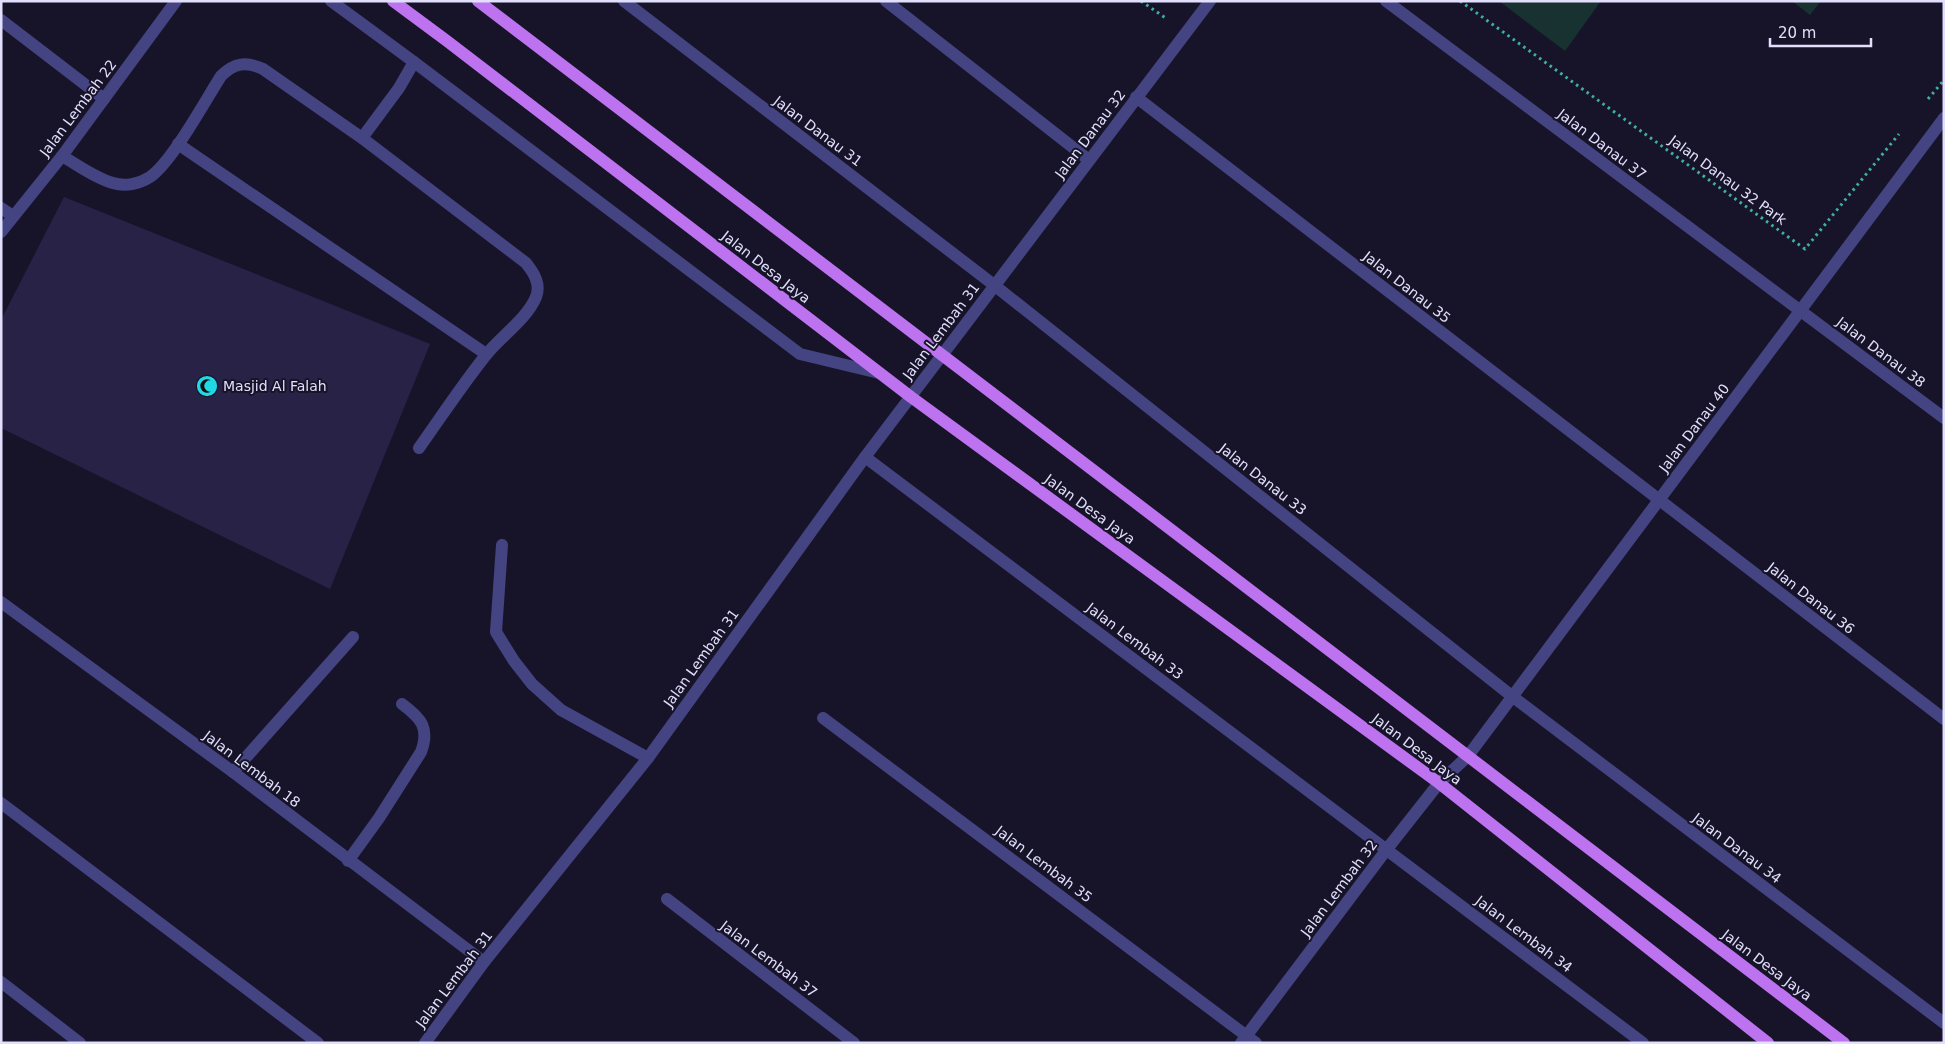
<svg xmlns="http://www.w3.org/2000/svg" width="1945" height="1044" viewBox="0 0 1945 1044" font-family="'DejaVu Sans',sans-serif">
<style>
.green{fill:#173230}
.building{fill:#282247}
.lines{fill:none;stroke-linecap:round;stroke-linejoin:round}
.path{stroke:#3fafa5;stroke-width:3;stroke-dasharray:2.5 4;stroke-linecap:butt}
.minor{stroke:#454482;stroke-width:12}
.major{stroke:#bd72ef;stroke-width:12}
.labels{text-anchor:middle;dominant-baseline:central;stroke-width:4;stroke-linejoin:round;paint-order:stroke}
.street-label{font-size:14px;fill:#e1dffb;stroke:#171429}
.poi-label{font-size:14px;fill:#e1dffb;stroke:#171429;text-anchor:start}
</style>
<rect width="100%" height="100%" fill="#171429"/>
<g class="green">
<path d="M 1499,1 L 1601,1 L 1565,51 Z"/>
<path d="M 1792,1 L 1821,1 L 1810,15 Z"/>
</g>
<path class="building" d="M 64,197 L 430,344 L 330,589 L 1,428 L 1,320 Z"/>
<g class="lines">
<g class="path">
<path d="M 1141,1 L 1167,19"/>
<path d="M 1460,1 L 1805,249 L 1899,134"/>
<path d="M 1928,99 L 1944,80"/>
</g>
<g class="minor">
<path d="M 331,1 L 414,62 L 800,354 L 879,373"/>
<path d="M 624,1 L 994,285 L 1513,697 L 1944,1023"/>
<path d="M 886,1 L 1089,160"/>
<path d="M 1386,1 L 1944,418"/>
<path d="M 1,20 L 104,99"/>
<path d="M 1136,97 L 1944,719"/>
<path d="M 362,138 L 399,88 L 414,62"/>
<path d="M 178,144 L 486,354"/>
<path d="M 62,156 C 78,165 95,178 113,183 C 125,187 139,184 150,177 C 172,162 205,101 221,76 C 234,63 246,61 263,69 L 362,138 L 526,263 C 534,273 541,284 536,297 C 527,319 500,337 486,355 C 462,385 441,417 419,448"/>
<path d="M 1,208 L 13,216"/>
<path d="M 1,232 L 62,156 L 176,1"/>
<path d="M 865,457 L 1643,1043"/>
<path d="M 502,545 L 496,632 L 514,661 L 532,684 L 561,710 L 648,758"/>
<path d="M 1,602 L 233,772 L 484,962"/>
<path d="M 823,718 L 1256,1043"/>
<path d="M 233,772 L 353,637"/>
<path d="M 1,803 L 318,1043"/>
<path d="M 348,861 L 379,818 L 421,752 C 430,728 421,718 402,704"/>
<path d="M 667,899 L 854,1043"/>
<path d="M 1,982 L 80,1043"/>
<path d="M 425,1043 L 484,962 L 648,758 L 865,457 L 1210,1"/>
<path d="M 1241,1043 L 1387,849 L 1439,783 L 1468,756 L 1944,118"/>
</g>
<g class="major">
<path d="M 393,1 L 447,41 L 911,397 L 1439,783 L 1768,1043"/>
<path d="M 478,1 L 1844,1043"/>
</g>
</g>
<defs>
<g id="mosque-disc" transform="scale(1.125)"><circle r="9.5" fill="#21d8e5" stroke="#171429"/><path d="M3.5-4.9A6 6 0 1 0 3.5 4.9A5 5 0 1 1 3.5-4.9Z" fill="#111"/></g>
</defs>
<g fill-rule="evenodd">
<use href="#mosque-disc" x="207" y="386"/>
</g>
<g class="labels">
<g class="street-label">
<text transform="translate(78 108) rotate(-53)">Jalan Lembah 22</text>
<text transform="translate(818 131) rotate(37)">Jalan Danau 31</text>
<text transform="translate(1090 134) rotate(-53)">Jalan Danau 32</text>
<text transform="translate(1602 144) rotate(37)">Jalan Danau 37</text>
<text transform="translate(1728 180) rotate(36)">Jalan Danau 32 Park</text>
<text transform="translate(766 267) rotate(38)">Jalan Desa Jaya</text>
<text transform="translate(1407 287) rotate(38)">Jalan Danau 35</text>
<text transform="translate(941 331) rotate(-53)">Jalan Lembah 31</text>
<text transform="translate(1881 352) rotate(37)">Jalan Danau 38</text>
<text transform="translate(1694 428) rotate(-53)">Jalan Danau 40</text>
<text transform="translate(1263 479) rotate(38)">Jalan Danau 33</text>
<text transform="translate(1090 509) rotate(36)">Jalan Desa Jaya</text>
<text transform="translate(1811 598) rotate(38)">Jalan Danau 36</text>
<text transform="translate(1135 641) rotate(37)">Jalan Lembah 33</text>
<text transform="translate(701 658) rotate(-54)">Jalan Lembah 31</text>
<text transform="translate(1417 749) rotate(37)">Jalan Desa Jaya</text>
<text transform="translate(252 769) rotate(37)">Jalan Lembah 18</text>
<text transform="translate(1737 848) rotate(37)">Jalan Danau 34</text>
<text transform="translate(1044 864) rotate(37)">Jalan Lembah 35</text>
<text transform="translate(1339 888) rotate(-53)">Jalan Lembah 32</text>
<text transform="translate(1524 934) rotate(37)">Jalan Lembah 34</text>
<text transform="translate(769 959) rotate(37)">Jalan Lembah 37</text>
<text transform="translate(1767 965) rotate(37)">Jalan Desa Jaya</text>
<text transform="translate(454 979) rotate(-53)">Jalan Lembah 31</text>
</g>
<g class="poi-label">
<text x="223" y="386">Masjid Al Falah</text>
</g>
</g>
<rect width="1945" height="1044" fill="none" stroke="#e1dffb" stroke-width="5"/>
<path d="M1770 38v8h101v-8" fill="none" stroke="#e1dffb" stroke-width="2.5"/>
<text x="1778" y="38" font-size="15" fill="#e1dffb" stroke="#171429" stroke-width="4" paint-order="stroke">20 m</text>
</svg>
